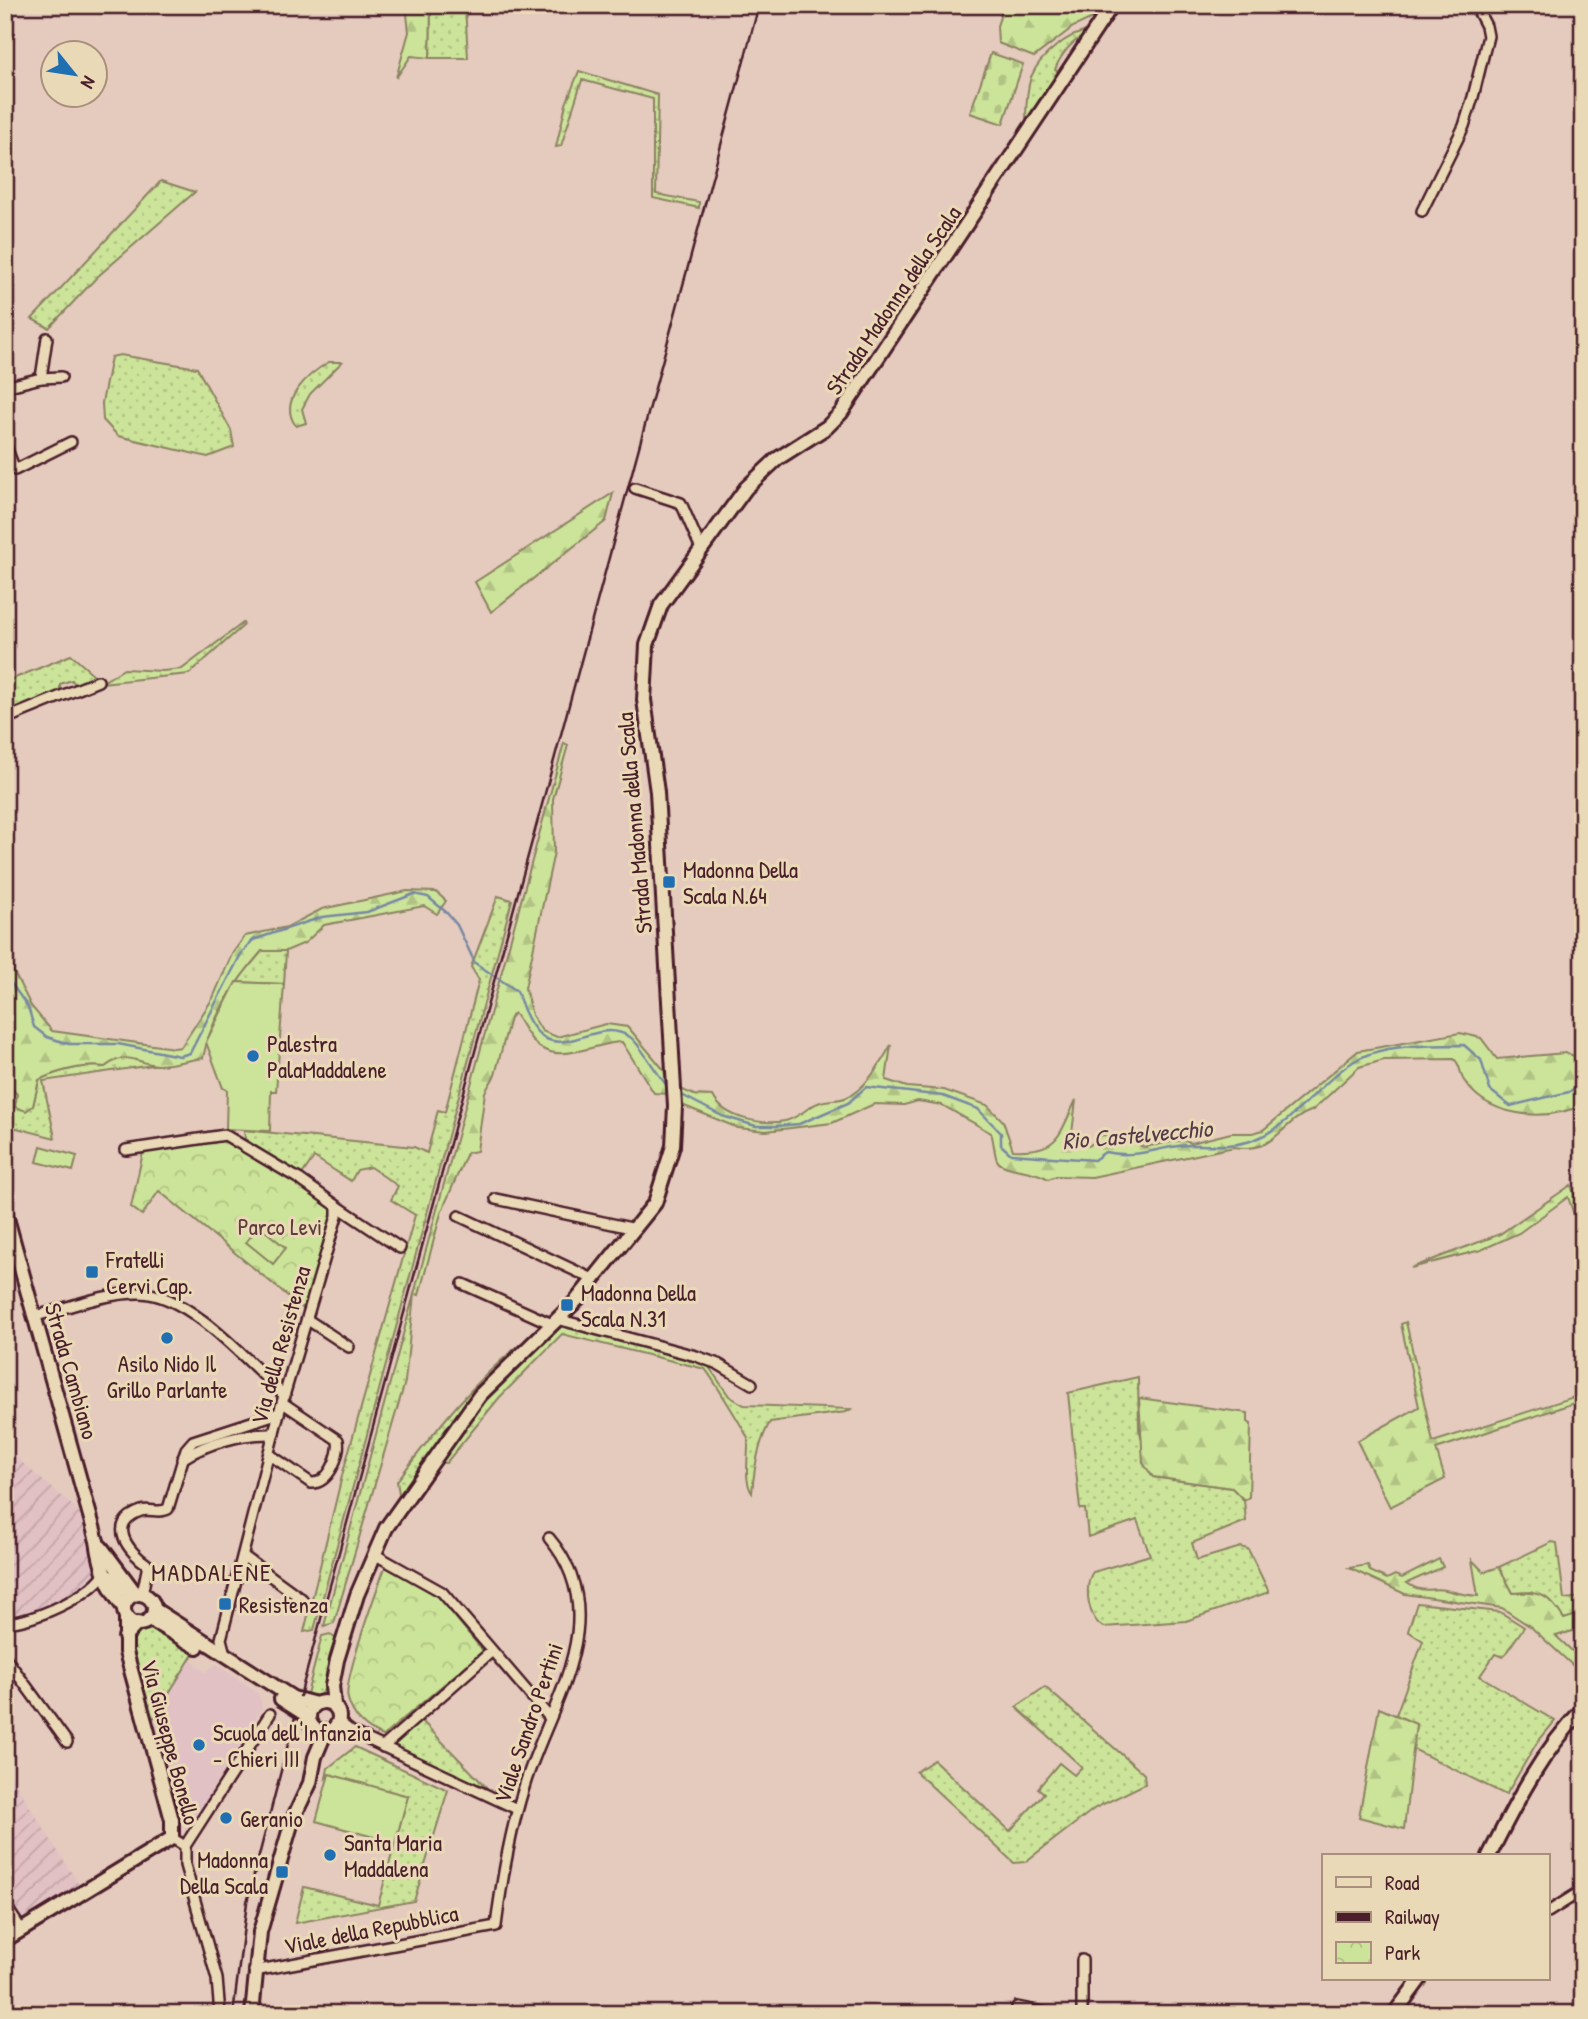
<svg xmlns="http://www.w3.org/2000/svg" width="1588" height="2019" viewBox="0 0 1588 2019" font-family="'Patrick Hand',sans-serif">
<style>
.built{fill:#e1c1c3}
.industrial{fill:url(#industrial-furrows)}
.grass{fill:url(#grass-dots);stroke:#8b8262;stroke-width:2}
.forest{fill:url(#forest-firs);stroke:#8b8262;stroke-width:2}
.cemetery{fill:url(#cemetery-stones);stroke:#8b8262;stroke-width:2}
.park{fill:url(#park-crowns);stroke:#8b8262;stroke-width:2}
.garden{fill:#cce499;stroke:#8b8262;stroke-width:2}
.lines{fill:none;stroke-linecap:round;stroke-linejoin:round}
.stream{stroke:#7888a4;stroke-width:2.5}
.minor-casing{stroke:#4a1f2b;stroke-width:14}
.tertiary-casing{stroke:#4a1f2b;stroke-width:18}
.secondary-casing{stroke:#4a1f2b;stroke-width:18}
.minor{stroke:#ead9b6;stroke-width:9}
.tertiary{stroke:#ead9b6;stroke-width:12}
.secondary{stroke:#ead9b6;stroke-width:12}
.rail{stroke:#4a1f2b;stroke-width:2.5}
.poi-dot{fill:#1f6fb2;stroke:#ead9b6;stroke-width:2.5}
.labels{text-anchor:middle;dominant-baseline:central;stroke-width:6;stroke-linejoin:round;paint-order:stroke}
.street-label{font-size:23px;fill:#4a1f2b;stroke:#ead9b6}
.poi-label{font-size:23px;fill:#4a1f2b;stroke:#ead9b6;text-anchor:start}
.park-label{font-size:23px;fill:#5e3d3c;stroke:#ead9b6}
.water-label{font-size:24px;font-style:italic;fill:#553949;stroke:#ead9b6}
.neighbourhood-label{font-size:24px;letter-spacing:2px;fill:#4a1f2b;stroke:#ead9b6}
</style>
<defs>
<pattern id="industrial-furrows" width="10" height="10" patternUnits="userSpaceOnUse" patternTransform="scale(1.75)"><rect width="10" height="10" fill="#e1c1c3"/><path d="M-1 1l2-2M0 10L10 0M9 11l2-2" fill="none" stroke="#c3a5a8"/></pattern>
<pattern id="grass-dots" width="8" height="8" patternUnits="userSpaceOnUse" patternTransform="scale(1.75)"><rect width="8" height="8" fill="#cce499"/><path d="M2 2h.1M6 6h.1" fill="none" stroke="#b1c384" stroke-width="1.8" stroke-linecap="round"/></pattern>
<pattern id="forest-firs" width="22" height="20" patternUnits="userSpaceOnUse" patternTransform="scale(1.75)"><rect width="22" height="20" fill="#cce499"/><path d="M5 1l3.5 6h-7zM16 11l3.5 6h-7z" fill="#b1c384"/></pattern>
<pattern id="cemetery-stones" width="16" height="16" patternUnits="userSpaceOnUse" patternTransform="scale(1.75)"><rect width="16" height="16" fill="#cce499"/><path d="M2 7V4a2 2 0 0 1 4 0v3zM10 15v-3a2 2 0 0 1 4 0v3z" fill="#b1c384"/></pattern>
<pattern id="park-crowns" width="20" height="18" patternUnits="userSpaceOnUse" patternTransform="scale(1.75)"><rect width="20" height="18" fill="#cce499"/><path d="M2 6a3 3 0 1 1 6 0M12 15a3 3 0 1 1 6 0" fill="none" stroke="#b1c384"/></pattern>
</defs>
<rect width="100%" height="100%" fill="#e5cbbe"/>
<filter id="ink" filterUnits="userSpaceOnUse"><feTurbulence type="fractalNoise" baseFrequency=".0143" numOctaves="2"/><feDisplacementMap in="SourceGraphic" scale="14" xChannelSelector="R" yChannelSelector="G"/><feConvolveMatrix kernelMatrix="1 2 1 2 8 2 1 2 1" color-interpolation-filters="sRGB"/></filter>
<g filter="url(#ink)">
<path class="built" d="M 190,1659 L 205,1672 L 216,1664 L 255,1691 L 260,1697 L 262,1708 L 197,1816 L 189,1822 L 177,1814 L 151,1722 Z"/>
<g class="industrial">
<path d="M 5,1448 L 80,1512 L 97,1578 L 35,1614 L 5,1616 Z"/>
<path d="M 5,1767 L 83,1891 L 5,1939 Z"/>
</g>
<g class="grass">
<path d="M 431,5 L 465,5 L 468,58 L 430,58 Z"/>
<path d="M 1090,31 C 1086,39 1083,36 1077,40 C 1068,46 1058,60 1055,70 L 1063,74 L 1032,122 L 1026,120 C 1026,108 1027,89 1031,77 C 1040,55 1068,33 1090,31 Z"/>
<path d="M 579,71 L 658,95 L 656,194 L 699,202 L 699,208 L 653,198 L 653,99 L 582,80 L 561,146 L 556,147 L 566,104 Z"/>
<path d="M 161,181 L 195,192 L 97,277 L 49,328 L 32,319 Z"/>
<path d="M 120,355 L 197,368 L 231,430 L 234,447 L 208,457 L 118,436 L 103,420 L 102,403 L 111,357 Z"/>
<path d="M 329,362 L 342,362 L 310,394 L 302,409 L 306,423 L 296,426 C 277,401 308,374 329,362 Z"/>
<path d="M 243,623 L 244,625 L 189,674 L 101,683 L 124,669 L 163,671 L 182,669 Z"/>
<path d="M 71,655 L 94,675 L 76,686 L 72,680 L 60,684 L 60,694 L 5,715 L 5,682 Z"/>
<path d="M 498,896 L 512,900 L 314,1630 L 304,1632 L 343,1472 L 415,1215 L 391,1200 L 398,1186 L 370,1167 L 357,1170 L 351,1181 L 314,1157 L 301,1176 L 245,1139 L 244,1130 L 414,1147 L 427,1153 L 438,1110 L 445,1112 L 479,980 L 471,967 Z"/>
<path d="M 262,951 L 286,951 L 284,984 L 236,982 Z"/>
<path d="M 137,1057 L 153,1065 L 43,1081 L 55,1138 L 5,1125 L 5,1082 L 33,1106 L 39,1080 C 57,1071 85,1064 105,1067 L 115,1059 Z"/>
<path d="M 414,1294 L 405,1382 L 334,1623 L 324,1626 Z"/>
<path d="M 565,1319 L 698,1351 L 729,1396 L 744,1405 L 851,1409 L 846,1412 L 770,1422 C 758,1443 754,1469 752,1493 C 743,1480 749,1456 748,1439 C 747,1434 710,1374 705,1369 L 562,1334 L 499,1398 L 446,1463 L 436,1462 C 476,1411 516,1362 565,1319 Z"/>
<path d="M 523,1342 L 526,1342 L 400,1500 L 397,1481 C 435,1431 474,1380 523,1342 Z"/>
<path d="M 1138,1377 L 1139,1429 L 1153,1477 L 1232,1488 L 1244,1500 L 1246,1521 L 1192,1543 L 1197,1560 L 1241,1547 L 1248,1549 L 1269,1592 L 1186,1621 L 1104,1627 C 1088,1621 1083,1585 1093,1572 L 1150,1555 L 1137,1520 L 1088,1537 L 1085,1509 L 1080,1509 L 1068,1393 Z"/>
<path d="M 1552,1542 L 1557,1543 L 1564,1599 L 1583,1597 L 1583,1613 L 1565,1619 L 1531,1592 L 1513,1593 L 1499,1567 Z"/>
<path d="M 1417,1603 L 1500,1612 L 1524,1627 L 1503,1657 L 1495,1654 L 1480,1676 L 1555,1721 L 1536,1744 L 1506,1795 L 1413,1749 L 1416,1724 L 1396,1715 L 1423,1641 L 1408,1631 Z"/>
<path d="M 149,1625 L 195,1651 L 151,1722 L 132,1651 L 134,1634 Z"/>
<path d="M 330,1634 L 337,1640 L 324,1690 L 318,1697 L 306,1698 L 322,1636 Z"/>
<path d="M 1045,1687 L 1144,1774 L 1145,1784 L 1095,1808 L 1025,1862 L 1014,1863 L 916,1772 L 934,1760 L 1010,1831 L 1044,1793 L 1038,1788 L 1059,1763 L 1074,1775 L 1082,1767 L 1016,1707 Z"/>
<path d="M 422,1721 L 490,1791 L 393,1745 Z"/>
<path d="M 355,1747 L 448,1790 L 414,1901 L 295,1923 L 304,1887 L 378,1905 L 408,1796 L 329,1775 L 326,1778 L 328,1768 Z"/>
</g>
<g class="forest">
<path d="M 406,5 L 431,5 L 430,58 L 411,56 L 396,78 L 409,32 Z"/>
<path d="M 1004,5 L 1106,5 L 1101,14 L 1073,27 L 1034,57 L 998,43 L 997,26 Z"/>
<path d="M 613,493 L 606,521 L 491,612 L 475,582 Z"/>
<path d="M 564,743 L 568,745 L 553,799 L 554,852 L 525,988 L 532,1015 L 542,1031 L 557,1037 L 606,1024 L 628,1027 L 664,1070 L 668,1094 L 654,1093 L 622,1042 C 596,1042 555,1068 533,1041 C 526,1033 521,1022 514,1013 L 510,1018 L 495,1075 L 485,1092 L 477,1151 L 467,1153 L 441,1213 L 419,1295 L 414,1294 Z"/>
<path d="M 407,891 L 436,892 L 446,901 L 437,914 L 424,906 L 324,925 L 305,943 L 286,951 L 262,951 C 235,982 211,1017 203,1058 C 189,1060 172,1065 157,1065 C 137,1064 128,1049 105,1067 C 85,1064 57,1071 39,1080 L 33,1106 L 26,1111 L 15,1107 L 17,1094 L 5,1082 L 5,955 L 31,1006 L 52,1031 L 174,1048 L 181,1047 L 213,998 L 232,954 L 245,936 L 287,927 L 322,909 Z"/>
<path d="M 1460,1033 L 1481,1038 L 1497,1059 L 1566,1053 L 1583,1059 L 1583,1105 C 1544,1122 1487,1118 1463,1079 C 1459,1071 1461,1065 1454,1059 L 1384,1060 L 1359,1067 L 1313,1110 C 1279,1122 1277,1154 1234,1147 L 1092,1177 L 1056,1176 L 1048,1179 C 1035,1169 1002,1171 997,1160 C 994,1153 994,1141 991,1133 L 942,1105 L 918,1101 L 904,1105 L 874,1104 L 832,1123 L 766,1131 L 738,1128 L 682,1105 L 681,1089 L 694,1095 L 713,1096 C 724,1119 762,1125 785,1121 C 799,1118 807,1107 818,1103 C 827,1099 837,1101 845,1098 C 865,1090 881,1063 891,1045 L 886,1080 L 907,1087 L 944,1090 L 987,1105 L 1003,1121 L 1013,1150 C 1059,1152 1058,1137 1076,1100 L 1071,1142 L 1089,1146 L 1102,1135 L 1116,1136 L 1144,1147 L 1183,1140 L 1191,1143 L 1231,1133 L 1253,1133 L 1263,1130 L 1358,1051 Z"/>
<path d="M 1571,1185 L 1583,1222 L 1583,1241 L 1568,1197 L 1519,1233 L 1481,1250 L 1411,1268 L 1500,1234 Z"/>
<path d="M 1406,1322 L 1433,1442 L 1583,1394 L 1583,1400 L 1436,1449 L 1445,1479 L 1390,1507 L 1357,1441 L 1419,1407 L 1401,1324 Z"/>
<path d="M 1139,1398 L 1248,1413 L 1248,1422 L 1251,1424 L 1249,1497 L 1244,1500 L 1232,1488 L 1153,1477 L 1143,1463 Z"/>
<path d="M 1439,1559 L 1443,1567 L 1407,1583 C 1425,1596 1433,1585 1450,1591 C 1460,1594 1467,1595 1478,1596 L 1472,1560 L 1484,1572 L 1499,1567 L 1513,1593 C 1542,1591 1549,1595 1564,1619 L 1583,1613 L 1583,1628 L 1556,1636 L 1583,1661 L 1583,1675 L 1531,1627 L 1502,1608 L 1405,1594 L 1349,1568 L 1368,1565 L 1370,1571 L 1387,1579 L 1395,1575 L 1402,1578 Z"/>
<path d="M 1379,1708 L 1416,1724 L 1404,1829 L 1359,1817 Z"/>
</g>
<path class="cemetery" d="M 991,53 L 1023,64 L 1003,124 L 970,113 Z"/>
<g class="park">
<path d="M 215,1134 L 337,1206 L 310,1314 L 159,1191 L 142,1215 L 131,1207 L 144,1148 Z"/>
<path d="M 386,1565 L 438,1596 L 483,1651 L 383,1736 C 366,1729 353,1718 348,1699 C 342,1681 378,1587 386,1565 Z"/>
</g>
<g class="garden">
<path d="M 236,982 L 284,984 L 276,1091 L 271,1091 L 270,1131 L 226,1129 L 227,1090 L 223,1088 L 206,1042 Z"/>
<path d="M 41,1146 L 77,1156 L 73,1171 L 37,1162 Z"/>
<path d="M 259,1226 L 286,1248 L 273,1264 L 246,1242 Z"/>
<path d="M 329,1774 L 408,1796 L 395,1843 L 316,1821 Z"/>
</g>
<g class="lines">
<g class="stream">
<path d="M 5,975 L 28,1007 L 34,1027 L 47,1037 L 69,1044 L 118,1044 L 180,1056 L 190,1053 L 241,954 L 253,940 L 322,917 L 367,912 L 414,894 L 428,897 L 446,912 L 457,925 L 475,963 L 517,991 C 547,1089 587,1010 630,1037 C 639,1042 659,1078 669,1088"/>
<path d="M 678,1093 L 722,1116 L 756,1126 L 776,1126 L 799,1124 L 848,1103 L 866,1087 L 943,1096 L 978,1109 L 1001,1133 L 1001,1145 L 1011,1154 L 1094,1160 L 1105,1152 C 1134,1158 1150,1150 1178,1146 C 1202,1143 1230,1149 1253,1140 C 1295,1125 1321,1079 1358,1059 C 1388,1043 1432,1046 1464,1045 L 1481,1060 L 1490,1090 L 1510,1106 L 1569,1092 L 1583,1082"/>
</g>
<g class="minor-casing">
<g id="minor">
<path d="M 1422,211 L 1464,126 L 1473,97 L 1488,36 L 1486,26 L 1475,5"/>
<path d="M 41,378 L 47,338"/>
<path d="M 5,387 L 41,378 L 61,377"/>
<path d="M 5,444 L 15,470 L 71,442"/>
<path d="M 635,488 L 681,503 L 701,549"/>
<path d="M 5,719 L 98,681"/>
<path d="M 126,1150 L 225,1135 L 299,1179 L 337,1206 L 337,1216 L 279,1413 L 221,1639 L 225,1654"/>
<path d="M 496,1199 L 636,1229"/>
<path d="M 337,1206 L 400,1248"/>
<path d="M 459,1216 L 595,1280"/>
<path d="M 463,1284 L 552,1324"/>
<path d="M 35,1316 C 68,1308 104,1293 139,1293 C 188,1292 250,1364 285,1396"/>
<path d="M 557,1319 L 696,1356 L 718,1364 L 752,1384"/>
<path d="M 308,1320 L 349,1347"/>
<path d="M 269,1454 L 311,1483 C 328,1485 341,1455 338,1440 L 283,1403"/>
<path d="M 182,1459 C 206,1443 244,1433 274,1434"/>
<path d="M 374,1554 L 442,1592 L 550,1718"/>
<path d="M 243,1556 L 302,1599"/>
<path d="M 142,1594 L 148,1565 C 128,1552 106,1523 141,1511 C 150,1508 159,1514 168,1509 L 186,1449 L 193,1441 L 279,1413"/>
<path d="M 5,1623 C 34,1621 87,1598 104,1574 L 112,1576 L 129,1597"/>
<path d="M 5,1657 L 67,1742"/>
<path d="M 338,1721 L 352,1732"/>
<path d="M 333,1729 L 354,1733 L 517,1809"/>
<path d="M 383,1747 L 492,1651"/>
<path d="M 172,1838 L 185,1846 L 185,1865 L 217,1979 L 220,2014"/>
<path d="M 185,1846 L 270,1714"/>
<path d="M 5,1905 L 21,1929"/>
<path d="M 1548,1912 L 1583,1890"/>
<path d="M 254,1971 L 496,1926 C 502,1877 510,1831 525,1784 C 550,1704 616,1617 549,1538"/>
<path d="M 1017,2007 L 1053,2014"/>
<path d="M 1082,2014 L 1082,1960"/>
</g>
</g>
<g class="tertiary-casing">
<g id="tertiary">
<path d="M 125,1637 L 138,1623"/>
<path d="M 334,1705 L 332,1686 L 337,1660 L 357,1595 L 386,1528 L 480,1395 L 576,1301 L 655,1203 L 673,1146 L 675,1106 L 657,792 L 644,700 L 647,645 L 661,605 L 746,488 L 777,459 L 827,427 L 841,413 L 1112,5"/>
<path d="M 5,1940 L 172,1838 L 172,1820 L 126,1652 L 126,1616"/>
</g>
</g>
<g class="secondary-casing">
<g id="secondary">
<path d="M 5,1211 L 97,1541 C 101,1568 107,1586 124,1608"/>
<path d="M 101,1547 L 136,1594"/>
<circle cx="139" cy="1609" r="15"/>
<path d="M 154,1609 L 293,1698 L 316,1704"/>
<path d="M 149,1619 L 197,1647"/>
<path d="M 281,1699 L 309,1717"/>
<circle cx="324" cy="1717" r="15"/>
<path d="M 1489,1856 C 1516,1802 1541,1753 1583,1709"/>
<path d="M 252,2014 L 260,1932 L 292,1821 L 310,1783 L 315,1757 L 326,1731"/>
<path d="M 1394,2014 L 1420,1979"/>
</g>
</g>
<use href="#minor" class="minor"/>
<use href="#tertiary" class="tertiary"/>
<use href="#secondary" class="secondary"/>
<g class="rail">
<path d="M 300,1696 L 759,5"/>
<path d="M 233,2014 L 247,1902 L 295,1717"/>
</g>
</g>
</g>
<g class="poi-dot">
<rect x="662" y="875" width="14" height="14" rx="3.5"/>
<circle cx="253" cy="1056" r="7"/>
<rect x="85" y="1265" width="14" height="14" rx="3.5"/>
<rect x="560" y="1298" width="14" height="14" rx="3.5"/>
<circle cx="167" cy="1338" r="7"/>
<rect x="218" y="1597" width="14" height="14" rx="3.5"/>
<circle cx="199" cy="1745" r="7"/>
<circle cx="226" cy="1818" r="7"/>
<circle cx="330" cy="1855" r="7"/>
<rect x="275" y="1865" width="14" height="14" rx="3.5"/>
</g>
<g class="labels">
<g class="street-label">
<text transform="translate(893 300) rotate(-56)">Strada Madonna della Scala</text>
<text transform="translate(634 823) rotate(-95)">Strada Madonna della Scala</text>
<text transform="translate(280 1345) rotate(-74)">Via della Resistenza</text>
<text transform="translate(72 1371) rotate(74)">Strada Cambiano</text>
<text transform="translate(528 1723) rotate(-71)">Viale Sandro Pertini</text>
<text transform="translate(171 1742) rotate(75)">Via Giuseppe Bonello</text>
<text transform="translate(371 1929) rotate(-11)">Viale della Repubblica</text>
</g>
<g class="poi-label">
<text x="683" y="869">Madonna Della<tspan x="683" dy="26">Scala N.64</tspan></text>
<text x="267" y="1043">Palestra<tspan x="267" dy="26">PalaMaddalene</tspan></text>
<text x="106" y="1259">Fratelli<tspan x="106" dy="26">Cervi Cap.</tspan></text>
<text x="581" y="1292">Madonna Della<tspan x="581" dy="26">Scala N.31</tspan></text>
<text x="167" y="1363" text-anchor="middle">Asilo Nido Il<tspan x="167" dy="26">Grillo Parlante</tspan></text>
<text x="239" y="1604">Resistenza</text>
<text x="213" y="1732">Scuola dell'Infanzia<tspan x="213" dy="26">- Chieri III</tspan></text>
<text x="240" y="1818">Geranio</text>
<text x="344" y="1842">Santa Maria<tspan x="344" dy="26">Maddalena</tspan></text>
<text x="268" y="1859" text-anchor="end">Madonna<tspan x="268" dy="26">Della Scala</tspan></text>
</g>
<g class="park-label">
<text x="280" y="1226">Parco Levi</text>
</g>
<g class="water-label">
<text transform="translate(1137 1134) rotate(-5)">Rio Castelvecchio</text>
</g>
<g class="neighbourhood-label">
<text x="212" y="1572">MADDALENE</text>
</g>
</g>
<rect width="1588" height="2019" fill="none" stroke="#ead9b6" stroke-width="28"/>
<rect x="14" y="14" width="1560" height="1991" fill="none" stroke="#4a1f2b" stroke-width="2.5" filter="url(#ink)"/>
<rect x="1322" y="1854" width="228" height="126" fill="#ead9b6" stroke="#aa8f7e" stroke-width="2"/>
<rect x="1336" y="1877" width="35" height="10" fill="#ead9b6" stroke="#aa8f7e" stroke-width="2"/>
<text x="1385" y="1890" font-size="21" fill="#4a1f2b">Road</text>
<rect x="1336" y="1912" width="35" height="10" fill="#4a1f2b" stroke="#aa8f7e" stroke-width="2"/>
<text x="1385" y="1924" font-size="21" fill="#4a1f2b">Railway</text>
<rect x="1336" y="1942" width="35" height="21" fill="url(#park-crowns)" stroke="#aa8f7e" stroke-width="2"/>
<text x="1385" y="1960" font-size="21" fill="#4a1f2b">Park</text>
<g transform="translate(74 74) rotate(120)"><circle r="33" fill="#ead9b6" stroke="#aa8f7e" stroke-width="2"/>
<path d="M0-5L12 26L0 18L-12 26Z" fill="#1f6fb2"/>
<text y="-10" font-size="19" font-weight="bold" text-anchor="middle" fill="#4a1f2b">N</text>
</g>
</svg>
